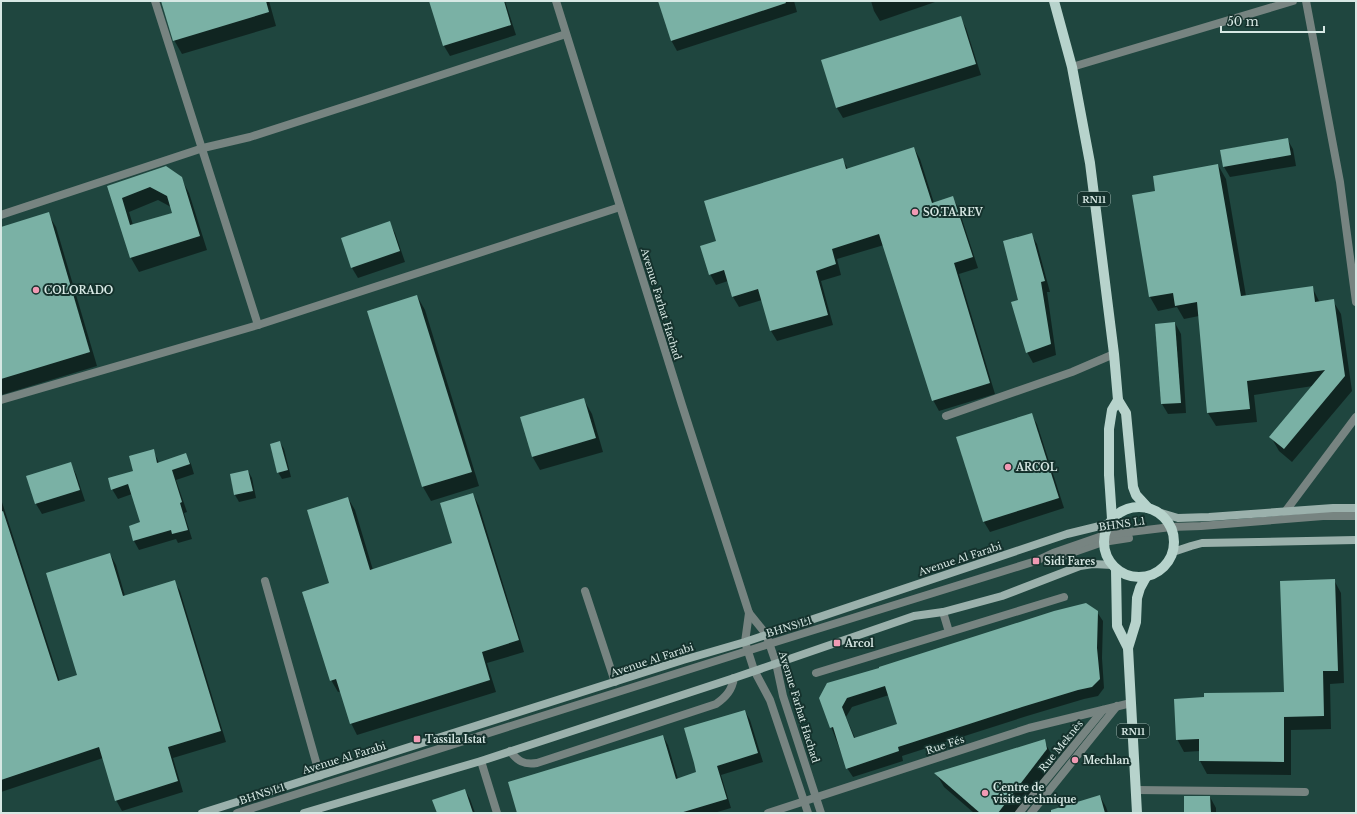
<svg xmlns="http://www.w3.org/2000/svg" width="1357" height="814" viewBox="0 0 1357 814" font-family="'Libre Baskerville',serif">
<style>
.built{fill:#1f463f}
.shadow{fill:#0007;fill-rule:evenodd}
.building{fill:#7ab1a5;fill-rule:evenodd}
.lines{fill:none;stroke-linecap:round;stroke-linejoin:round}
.lane{stroke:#778481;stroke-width:8}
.street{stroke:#778481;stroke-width:8}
.secondary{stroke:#9bb1ac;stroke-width:8}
.primary{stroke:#b7d3cc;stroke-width:10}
.poi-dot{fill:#f19ab4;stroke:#15322d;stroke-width:1.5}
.labels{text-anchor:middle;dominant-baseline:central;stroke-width:4;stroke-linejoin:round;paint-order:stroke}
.shield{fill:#15322d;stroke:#9db1ad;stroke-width:1}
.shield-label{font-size:9px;font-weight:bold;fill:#d7e8e4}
.poi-label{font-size:10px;font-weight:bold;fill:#d7e8e4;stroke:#15322d;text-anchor:start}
.street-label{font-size:10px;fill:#d7e8e4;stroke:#15322d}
</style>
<rect width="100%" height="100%" fill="#1f3c37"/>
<rect class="built" x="1" y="1" width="1355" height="812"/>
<g class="shadow">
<path d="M 166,1 L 269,1 L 276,26 L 182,54 L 174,40 Z"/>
<path d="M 433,1 L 505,1 L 516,35 L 450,56 L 444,46 Z"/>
<path d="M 666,1 L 794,1 L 797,12 L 677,51 L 671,40 Z"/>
<path d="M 871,1 L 938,1 L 880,21 L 874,11 Z"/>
<path d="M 960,17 L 966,28 L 981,75 L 843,118 L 837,108 L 822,61 Z"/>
<path d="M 1287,139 L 1293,149 L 1296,166 L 1230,177 L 1224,167 L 1221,150 Z"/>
<path d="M 914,148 L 920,159 L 934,203 L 952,197 L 958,207 L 978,268 L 959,274 L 995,394 L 939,411 L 933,400 L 884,245 L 837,259 L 841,275 L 821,281 L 833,325 L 777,341 L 771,331 L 762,300 L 739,307 L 733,297 L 728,281 L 716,285 L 710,274 L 717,241 L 842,159 L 848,169 Z"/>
<path d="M 1218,165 L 1226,179 L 1246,296 L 1312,287 L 1320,303 L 1333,301 L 1341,314 L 1352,391 L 1292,462 L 1279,451 L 1271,437 L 1313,386 L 1254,395 L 1257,422 L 1216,426 L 1208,413 L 1199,316 L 1184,319 L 1177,307 L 1158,311 L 1150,297 L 1133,196 L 1156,192 Z"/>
<path d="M 181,178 L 189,193 L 207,250 L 139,272 L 131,258 L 108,186 ZM 158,200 L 171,207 L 173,213 L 133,225 L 129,212 Z"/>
<path d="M 48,214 L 56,227 L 97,366 L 1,395 L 1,228 Z"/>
<path d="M 389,222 L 395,233 L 405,262 L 358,278 L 352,268 Z"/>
<path d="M 1031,234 L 1037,244 L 1050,292 L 1047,292 L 1056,355 L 1033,363 L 1027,352 L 1020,300 Z"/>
<path d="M 417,296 L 425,310 L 479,486 L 431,501 L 423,487 L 369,311 Z"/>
<path d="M 1175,323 L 1181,334 L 1186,413 L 1168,414 L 1162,404 Z"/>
<path d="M 584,400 L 592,414 L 603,452 L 540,470 L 532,456 Z"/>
<path d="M 1031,414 L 1037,424 L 1064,508 L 990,532 L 984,522 L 958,438 Z"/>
<path d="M 280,442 L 284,449 L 291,477 L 282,479 L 278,472 Z"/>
<path d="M 153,450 L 159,463 L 186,455 L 191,464 L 194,474 L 176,480 L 187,512 L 184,513 L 192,539 L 178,543 L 176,539 L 139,550 L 134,541 L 142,523 L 132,494 L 118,499 L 112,489 L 134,471 Z"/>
<path d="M 70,463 L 76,474 L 85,501 L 42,514 L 36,504 L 27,477 Z"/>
<path d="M 248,471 L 252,478 L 256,498 L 239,502 L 235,495 L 231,475 Z"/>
<path d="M 473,494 L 479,506 L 524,652 L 487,663 L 496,692 L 357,735 L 351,723 L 341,691 L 338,692 L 331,680 L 331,584 L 348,498 L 355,510 L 373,570 L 454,544 Z"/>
<path d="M 1,499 L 60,682 L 78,676 L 110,554 L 116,565 L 125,596 L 174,581 L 180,591 L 226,742 L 173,758 L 183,792 L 122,811 L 116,800 L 103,758 L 1,792 Z"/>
<path d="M 1334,580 L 1341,593 L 1344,683 L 1330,684 L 1331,729 L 1291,730 L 1291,775 L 1207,774 L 1200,761 L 1200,751 L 1184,752 L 1177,739 L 1285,693 Z"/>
<path d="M 1097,612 L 1103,621 L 1102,658 L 1104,688 L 1098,696 L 1084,699 L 1027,716 L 902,756 L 903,761 L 853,777 L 847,768 L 820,698 ZM 889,695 L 898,724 L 855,738 L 846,717 L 852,707 Z"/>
<path d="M 745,711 L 750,720 L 763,762 L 721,775 L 731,808 L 714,813 L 518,813 L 663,736 L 668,745 L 678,779 L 697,773 Z"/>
<path d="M 1044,741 L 1052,755 L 1055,763 L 1016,813 L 974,813 L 944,787 L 936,773 Z"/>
<path d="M 465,790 L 470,799 L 475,813 L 438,813 Z"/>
<path d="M 1100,796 L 1106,807 L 1108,813 L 1054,813 Z"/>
<path d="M 1210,797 L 1216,808 L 1216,813 L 1185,813 Z"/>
</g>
<g class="building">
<path d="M 161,1 L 266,1 L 269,12 L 173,41 Z"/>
<path d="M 429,1 L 504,1 L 511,25 L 443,46 Z"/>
<path d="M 658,1 L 785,1 L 786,3 L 671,41 Z"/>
<path d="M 961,16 L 976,64 L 836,108 L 821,60 Z"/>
<path d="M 1288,138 L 1291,155 L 1223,167 L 1220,150 Z"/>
<path d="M 914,147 L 932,203 L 953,196 L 973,257 L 954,263 L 990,383 L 932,401 L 879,234 L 832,249 L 836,264 L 816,271 L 828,315 L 770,331 L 758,289 L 732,297 L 724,270 L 709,275 L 700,246 L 716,241 L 704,201 L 843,158 L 846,169 Z"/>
<path d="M 1218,164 L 1241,296 L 1313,286 L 1315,302 L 1334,299 L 1345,376 L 1284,449 L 1269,437 L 1325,370 L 1247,381 L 1250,409 L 1207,413 L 1197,302 L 1175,306 L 1173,293 L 1149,297 L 1132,195 L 1155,191 L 1153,176 Z"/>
<path d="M 166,166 L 182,177 L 200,236 L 130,258 L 107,186 ZM 150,187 L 167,196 L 172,213 L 130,225 L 122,198 Z"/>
<path d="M 49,212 L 90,352 L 1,379 L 1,227 Z"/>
<path d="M 390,221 L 400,251 L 351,268 L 341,238 Z"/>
<path d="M 1032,233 L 1045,281 L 1041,282 L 1051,344 L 1026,353 L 1011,302 L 1018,300 L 1003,241 Z"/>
<path d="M 417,295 L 472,472 L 422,487 L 367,311 Z"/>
<path d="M 1175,322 L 1181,403 L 1161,404 L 1155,324 Z"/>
<path d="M 584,398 L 596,438 L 532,457 L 520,417 Z"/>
<path d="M 1032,413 L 1059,498 L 983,522 L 956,437 Z"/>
<path d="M 280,441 L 288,470 L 277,473 L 270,444 Z"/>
<path d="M 154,449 L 157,463 L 186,453 L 190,464 L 172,470 L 182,502 L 180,503 L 188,530 L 172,534 L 171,530 L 133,541 L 129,526 L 140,522 L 128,484 L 111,490 L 108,478 L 133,471 L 129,456 Z"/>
<path d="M 71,462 L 80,490 L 35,504 L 26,476 Z"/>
<path d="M 248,470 L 253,491 L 234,495 L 230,474 Z"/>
<path d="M 473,493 L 519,640 L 482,652 L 490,680 L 350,724 L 336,679 L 330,681 L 302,592 L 329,583 L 307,510 L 348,497 L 370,570 L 452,543 L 440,503 Z"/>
<path d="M 3,511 L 58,681 L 77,675 L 46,573 L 110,553 L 123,596 L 175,580 L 221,731 L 168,747 L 178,781 L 115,801 L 99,747 L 1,780 L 1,512 Z"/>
<path d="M 1335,579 L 1338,671 L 1323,671 L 1324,716 L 1284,717 L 1284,762 L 1199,761 L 1199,739 L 1176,740 L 1174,699 L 1204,697 L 1204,693 L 1284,692 L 1280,581 Z"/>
<path d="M 1086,603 L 1098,611 L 1097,648 L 1100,679 L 1092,687 L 1078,690 L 1022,707 L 898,747 L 899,751 L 846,769 L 833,727 L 830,728 L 819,698 L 827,683 L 879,668 L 879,667 L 1054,611 ZM 885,686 L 897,724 L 854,738 L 842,707 L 847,698 Z"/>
<path d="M 745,710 L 758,753 L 717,766 L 727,799 L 680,813 L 517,813 L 508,782 L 663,735 L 676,779 L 696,772 L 694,763 L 684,728 Z"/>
<path d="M 1045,739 L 1047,749 L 998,813 L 980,813 L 934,773 Z"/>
<path d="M 465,789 L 473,813 L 437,813 L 432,800 Z"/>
<path d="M 1100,795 L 1105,813 L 1051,813 L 1051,810 Z"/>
<path d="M 1184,796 L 1210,796 L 1211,813 L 1184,813 Z"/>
</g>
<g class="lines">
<g class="lane">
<path d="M 155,1 L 258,325"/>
<path d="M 1,215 L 203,148 L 250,137 L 371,98 L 566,34"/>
<path d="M 1,400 L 258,325 L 620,207"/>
<path d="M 946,416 L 1072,372 L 1114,354"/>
<path d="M 1054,559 L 1103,542 L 1129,538"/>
<path d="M 265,581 L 320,776"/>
<path d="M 585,591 L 615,682"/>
<path d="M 943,612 L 949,632"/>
<path d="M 816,673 L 1064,597"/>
<path d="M 510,751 C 518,761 523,765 537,763 L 716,704 C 726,697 732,690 734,678"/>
<path d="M 1136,790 L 1305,792"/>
<path d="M 237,813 L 769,644 L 1036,561 L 1053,553 L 1105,535 L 1171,527 L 1201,526 L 1323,516 L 1356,516"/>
</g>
<g class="street">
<path d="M 556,1 L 682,405 L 749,613 L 766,634 L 776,663 L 783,696 L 821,813"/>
<path d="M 1306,1 L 1340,182 L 1356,302"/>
<path d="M 1072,67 L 1293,1"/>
<path d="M 1285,512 L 1356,417"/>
<path d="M 749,613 L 745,642 L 754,670 L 770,700 L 808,813"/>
<path d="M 481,761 L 497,813"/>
<path d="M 768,813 L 1029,728 L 1131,703"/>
<path d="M 1019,813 L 1103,710"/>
<path d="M 1031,813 L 1117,706"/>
</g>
<g class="secondary">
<path d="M 1158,512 L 1178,518 L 1209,517 L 1333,508 L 1356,508"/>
<path d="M 1173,552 L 1191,546 L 1202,543 L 1356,540"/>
<path d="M 202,813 L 683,660 L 745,642 L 1067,534 L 1108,524"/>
<path d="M 304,813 L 481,761 L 734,678 L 914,616 L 943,612 L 1002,596 L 1080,566 L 1093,564 L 1112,565"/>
</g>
<g class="primary">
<path d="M 1054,1 L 1072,67 L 1090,163 L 1114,354 L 1118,400 L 1126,413 L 1133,487 L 1136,495 L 1148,508"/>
<circle cx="1139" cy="542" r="35"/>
<path d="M 1112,519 L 1109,475 L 1109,429 L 1112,410 L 1118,400"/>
<path d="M 1116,570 L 1117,626 L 1128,648"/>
<path d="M 1137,813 L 1128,648 L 1136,622 L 1137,598 L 1140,588 L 1146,577"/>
</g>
</g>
<g class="poi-dot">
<circle cx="915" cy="212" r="4"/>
<circle cx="36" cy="290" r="4"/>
<circle cx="1008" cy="467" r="4"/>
<rect x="1032" y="557" width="8" height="8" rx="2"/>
<rect x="833" y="639" width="8" height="8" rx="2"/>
<rect x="413" y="735" width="8" height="8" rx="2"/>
<circle cx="1075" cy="760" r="4"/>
<circle cx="985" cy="793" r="4"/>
</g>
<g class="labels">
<g class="shield">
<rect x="1078" y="192" width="32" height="14" rx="3"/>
<rect x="1117" y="724" width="32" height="14" rx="3"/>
</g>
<g class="shield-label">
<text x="1094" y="199">RN11</text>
<text x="1133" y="731">RN11</text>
</g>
<g class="poi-label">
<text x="923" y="212">SO.TA.REV</text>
<text x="44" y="290">COLORADO</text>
<text x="1016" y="467">ARCOL</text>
<text x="1044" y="561">Sidi Fares</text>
<text x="845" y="643">Arcol</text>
<text x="425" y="739">Tassila Istat</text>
<text x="1083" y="760">Mechlan</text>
<text x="993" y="787">Centre de<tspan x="993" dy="12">visite technique</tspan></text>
</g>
<g class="street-label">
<text transform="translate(661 304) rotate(73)">Avenue Farhat Hachad</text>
<text transform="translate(1122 524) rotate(-8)">BHNS L1</text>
<text transform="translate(960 559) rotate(-18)">Avenue Al Farabi</text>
<text transform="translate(789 627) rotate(-17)">BHNS L1</text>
<text transform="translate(652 660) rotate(-18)">Avenue Al Farabi</text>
<text transform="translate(799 707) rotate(73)">Avenue Farhat Hachad</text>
<text transform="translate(945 745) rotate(-18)">Rue Fés</text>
<text transform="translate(1061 746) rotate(-51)">Rue Meknès</text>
<text transform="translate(344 758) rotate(-17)">Avenue Al Farabi</text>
<text transform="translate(262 794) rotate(-18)">BHNS L1</text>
</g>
</g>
<rect width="1357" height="814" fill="none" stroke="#d7e8e4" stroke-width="4"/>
<path d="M1221 26v6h103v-6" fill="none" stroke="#d7e8e4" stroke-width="2"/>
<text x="1227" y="26" font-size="12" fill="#d7e8e4" stroke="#15322d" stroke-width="3" paint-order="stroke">50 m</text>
</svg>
